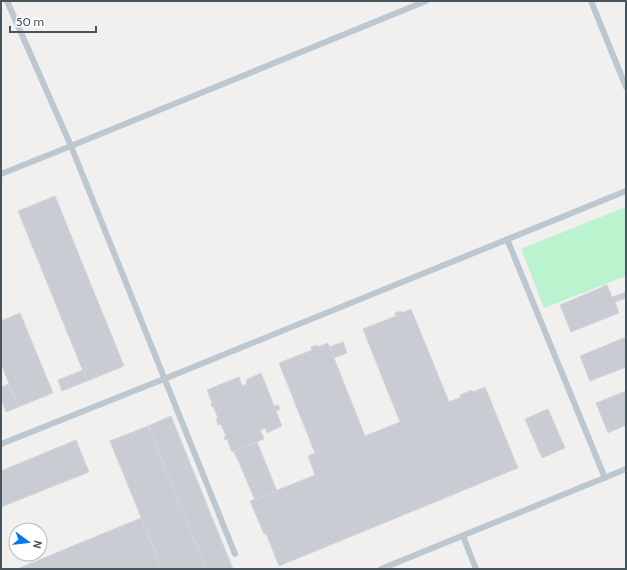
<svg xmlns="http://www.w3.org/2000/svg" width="627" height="570" viewBox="0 0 627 570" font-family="Cabin,sans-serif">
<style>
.green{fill:#baf3ce}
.building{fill:#c9ccd2;stroke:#d3d5db}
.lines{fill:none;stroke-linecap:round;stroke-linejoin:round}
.lane{stroke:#bcc7cf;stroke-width:6}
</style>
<rect width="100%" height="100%" fill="#f2efef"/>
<path class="green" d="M 626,207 L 626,276 L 544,308 L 522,251 L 523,248 Z"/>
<g class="building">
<path d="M 55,196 L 124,366 L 87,381 L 18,211 Z"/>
<path d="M 607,285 L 612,297 L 626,292 L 626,298 L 615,302 L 619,313 L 571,332 L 560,305 Z"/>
<path d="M 411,309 L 449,402 L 461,397 L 460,395 L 472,390 L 473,392 L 485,387 L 518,468 L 279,566 L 266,533 L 264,534 L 250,501 L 315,475 L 308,456 L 315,453 L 279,363 L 312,350 L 311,347 L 317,345 L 318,347 L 328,343 L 365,436 L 400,422 L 363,329 L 396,316 L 395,313 L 401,311 L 402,313 Z"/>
<path d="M 20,313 L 53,393 L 18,407 L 1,363 L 1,321 Z"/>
<path d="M 626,337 L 626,367 L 590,381 L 580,356 Z"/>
<path d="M 343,342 L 347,353 L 334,358 L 329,347 Z"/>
<path d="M 83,370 L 87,381 L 62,391 L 58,380 Z"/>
<path d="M 261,373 L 282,426 L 267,433 L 265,428 L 260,430 L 264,439 L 232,452 L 227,439 L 225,440 L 224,437 L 226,436 L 221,424 L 218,425 L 216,419 L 218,418 L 213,406 L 212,407 L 211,403 L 212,403 L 207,390 L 239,377 L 242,386 L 247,384 L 246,380 Z"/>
<path d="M 9,384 L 18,407 L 6,412 L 1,399 L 1,387 Z"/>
<path d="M 626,391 L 626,425 L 608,433 L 596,403 Z"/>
<path d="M 278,405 L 280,409 L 276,411 L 274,406 Z"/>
<path d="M 548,409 L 565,448 L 542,458 L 525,419 Z"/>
<path d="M 171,416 L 233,569 L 206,569 L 148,426 Z"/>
<path d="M 148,426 L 206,569 L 162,569 L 110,441 Z"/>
<path d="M 76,440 L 89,472 L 1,507 L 1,471 Z"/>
<path d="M 257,442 L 277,491 L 255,500 L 234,451 Z"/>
<path d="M 141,518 L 162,569 L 17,569 Z"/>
</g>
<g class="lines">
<g class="lane">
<path d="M 7,1 L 71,146 L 426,1"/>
<path d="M 591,1 L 626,87"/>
<path d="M 1,174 L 71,146 L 235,554"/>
<path d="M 507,239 L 605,478"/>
<path d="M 1,444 L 164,379 L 626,191"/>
<path d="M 463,536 L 476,569"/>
<path d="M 381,569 L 626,469"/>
</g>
</g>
<rect width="627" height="570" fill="none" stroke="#46545e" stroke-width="4"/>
<g transform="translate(28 542) rotate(105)"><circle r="19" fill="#ffffff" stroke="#b5bbbf"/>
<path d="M0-3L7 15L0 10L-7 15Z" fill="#0a77f1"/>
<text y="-6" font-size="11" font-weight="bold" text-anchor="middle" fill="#46545e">N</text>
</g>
<path d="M10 26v6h86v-6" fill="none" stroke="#46545e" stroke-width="2"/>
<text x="16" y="26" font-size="12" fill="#46545e" stroke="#ffffff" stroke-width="3" paint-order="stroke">50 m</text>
</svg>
